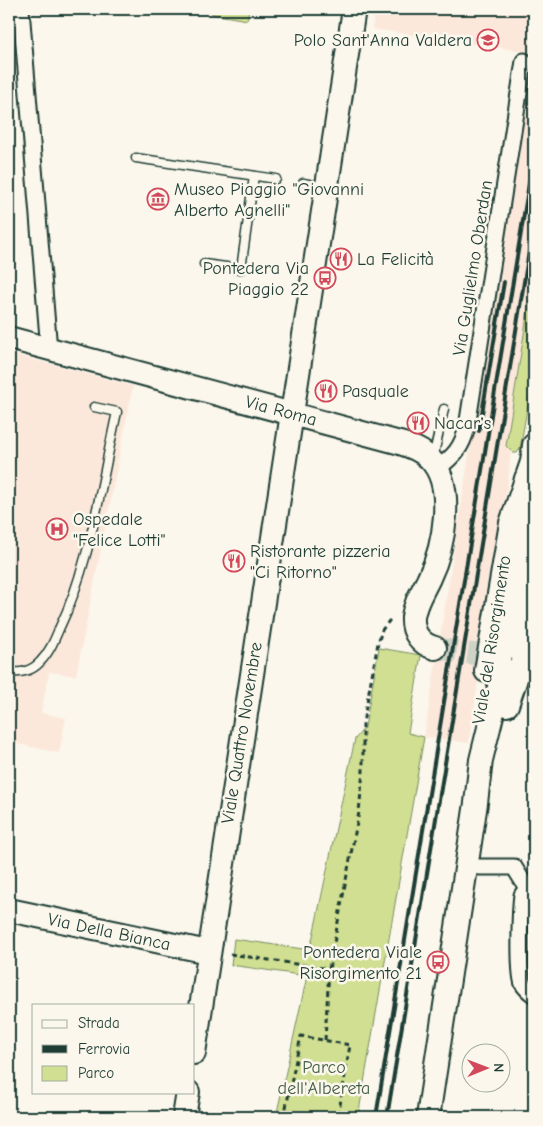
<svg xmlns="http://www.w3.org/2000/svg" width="543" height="1126" viewBox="0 0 543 1126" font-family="'Comic Neue',sans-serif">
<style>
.built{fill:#fce8db}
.green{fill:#d1df92;stroke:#788e63}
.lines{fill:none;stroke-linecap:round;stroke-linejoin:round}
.secondary-tunnel{stroke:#cfd2c7;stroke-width:22;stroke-dasharray:22 11;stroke-linecap:butt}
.lane-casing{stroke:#1f3d34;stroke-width:11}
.street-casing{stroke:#1f3d34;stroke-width:19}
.secondary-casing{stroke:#1f3d34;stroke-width:26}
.path{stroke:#1f3d34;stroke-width:3;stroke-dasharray:5 4;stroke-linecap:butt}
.lane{stroke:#fbf7ec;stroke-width:8}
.street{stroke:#fbf7ec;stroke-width:15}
.secondary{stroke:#fbf7ec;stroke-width:22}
.rail{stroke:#1f3d34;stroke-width:4}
.labels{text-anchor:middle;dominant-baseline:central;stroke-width:5;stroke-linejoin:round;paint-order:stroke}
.poi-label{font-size:18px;fill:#1f3d34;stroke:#fbf7ec;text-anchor:start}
.street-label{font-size:18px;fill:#1f3d34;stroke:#fbf7ec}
.park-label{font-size:18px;fill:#435d47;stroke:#fbf7ec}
</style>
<rect width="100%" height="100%" fill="#fbf7ec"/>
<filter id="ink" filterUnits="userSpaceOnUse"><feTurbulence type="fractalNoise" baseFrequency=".02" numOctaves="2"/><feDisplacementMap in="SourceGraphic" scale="10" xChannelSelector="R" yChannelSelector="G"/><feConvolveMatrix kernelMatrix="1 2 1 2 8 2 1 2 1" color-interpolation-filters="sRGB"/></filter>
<g filter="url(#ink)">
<g class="built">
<path d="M 375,9 L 534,9 L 534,272 L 506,446 L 511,452 L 508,482 L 469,743 L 424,737 L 507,217 L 529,52 L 372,29 Z"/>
<path d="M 9,353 L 133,386 L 76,676 L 49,672 L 45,693 L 41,713 L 66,718 L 59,753 L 9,742 Z"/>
</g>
<g class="green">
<path d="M 213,9 L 249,9 L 247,20 L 212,14 Z"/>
<path d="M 534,272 L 534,369 L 520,449 L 517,453 L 513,453 L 506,446 Z"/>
<path d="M 379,648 L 421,655 L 408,733 L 424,737 L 358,1117 L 276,1117 L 307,976 L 231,965 L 234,939 L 310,950 L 355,739 L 365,727 Z"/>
</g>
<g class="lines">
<path class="secondary-tunnel" d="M 435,648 L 493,657"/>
<g class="lane-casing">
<g id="lane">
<path d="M 136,158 L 276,179"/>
<path d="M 303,183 L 325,187"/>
<path d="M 204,264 L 241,269 L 254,176"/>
<path d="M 433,458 L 444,409"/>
<path d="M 9,671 C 20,674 32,671 40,662 C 49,653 54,641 59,629 C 91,563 101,483 117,412 L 94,407"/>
</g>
</g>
<g class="street-casing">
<g id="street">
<path d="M 21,9 L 49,350"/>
<path d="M 437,469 C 454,456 462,448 467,427 L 524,61"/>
<path d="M 479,867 L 514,867 L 527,888"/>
<path d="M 534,884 L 527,888 L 522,895 C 520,909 518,973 523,984 C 526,989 530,992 534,995"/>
</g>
</g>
<g class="secondary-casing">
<g id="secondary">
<path d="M 9,338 L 400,443 C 410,446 422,450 430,459 C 456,486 444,547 429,578 C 423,591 415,602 413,617 C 412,632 420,644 435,648"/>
<path d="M 486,671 L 511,523 L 532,462 L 534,445"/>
<path d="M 507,705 L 522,661 L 534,599"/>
<path d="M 9,910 L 208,952"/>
<path d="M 194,1053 L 354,9"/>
<path d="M 184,1117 L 188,1092"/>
<path d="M 428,1117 L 476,803 L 481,760 L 501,679 C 502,669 503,663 493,657 C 499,655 502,652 505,648 C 513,633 514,615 517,599 C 523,558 528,520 526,479"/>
</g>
</g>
<g class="path">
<path d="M 230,954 L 329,969"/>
<path d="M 325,1040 L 329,969 L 359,812 L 363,771 L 363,723 L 378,643 L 382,630 L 392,617"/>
<path d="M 284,1117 L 301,1036 L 350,1045 L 338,1117"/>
</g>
<use href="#lane" class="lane"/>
<use href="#street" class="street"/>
<use href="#secondary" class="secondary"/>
<g class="rail">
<path d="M 479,431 L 504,282"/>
<path d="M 376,1117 L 534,153"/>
<path d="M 387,1117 L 534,221"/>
</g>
</g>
</g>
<defs>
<g id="university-ring" transform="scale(1.125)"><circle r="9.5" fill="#fbf7ec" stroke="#d1495b" stroke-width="1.5"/><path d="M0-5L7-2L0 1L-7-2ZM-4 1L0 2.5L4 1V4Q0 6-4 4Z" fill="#d1495b"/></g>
<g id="museum-ring" transform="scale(1.125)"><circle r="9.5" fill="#fbf7ec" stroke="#d1495b" stroke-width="1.5"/><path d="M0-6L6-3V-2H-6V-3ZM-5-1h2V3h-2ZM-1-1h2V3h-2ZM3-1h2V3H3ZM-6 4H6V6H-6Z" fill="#d1495b"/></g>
<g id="restaurant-ring" transform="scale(1.125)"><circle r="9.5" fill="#fbf7ec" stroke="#d1495b" stroke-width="1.5"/><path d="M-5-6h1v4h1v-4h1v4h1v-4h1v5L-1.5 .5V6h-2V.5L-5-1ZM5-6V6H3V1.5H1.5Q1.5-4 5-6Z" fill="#d1495b"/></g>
<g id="bus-ring" transform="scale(1.125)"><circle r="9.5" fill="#fbf7ec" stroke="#d1495b" stroke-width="1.5"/><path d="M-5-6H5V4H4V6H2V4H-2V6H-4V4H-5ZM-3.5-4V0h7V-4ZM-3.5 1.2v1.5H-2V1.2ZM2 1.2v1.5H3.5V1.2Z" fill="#d1495b"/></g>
<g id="hospital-ring" transform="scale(1.125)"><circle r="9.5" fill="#fbf7ec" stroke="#d1495b" stroke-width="1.5"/><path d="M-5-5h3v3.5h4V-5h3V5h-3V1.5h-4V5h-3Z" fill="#d1495b"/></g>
</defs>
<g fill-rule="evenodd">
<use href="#university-ring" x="488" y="40"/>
<use href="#museum-ring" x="158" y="199"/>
<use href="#restaurant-ring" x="341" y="259"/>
<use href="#bus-ring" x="325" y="278"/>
<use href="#restaurant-ring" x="326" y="391"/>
<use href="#restaurant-ring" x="418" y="423"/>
<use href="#hospital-ring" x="57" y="529"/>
<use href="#restaurant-ring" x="234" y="561"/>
<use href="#bus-ring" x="438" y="962"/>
</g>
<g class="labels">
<g class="poi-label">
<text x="472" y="40" text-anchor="end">Polo Sant'Anna Valdera</text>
<text x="174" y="189">Museo Piaggio "Giovanni<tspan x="174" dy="21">Alberto Agnelli"</tspan></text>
<text x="357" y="259">La Felicità</text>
<text x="309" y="268" text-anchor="end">Pontedera Via<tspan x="309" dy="21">Piaggio 22</tspan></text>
<text x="342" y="391">Pasquale</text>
<text x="434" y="423">Nacar's</text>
<text x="73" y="519">Ospedale<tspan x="73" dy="21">"Felice Lotti"</tspan></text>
<text x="250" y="551">Ristorante pizzeria<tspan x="250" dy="21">"Ci Ritorno"</tspan></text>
<text x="422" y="952" text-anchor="end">Pontedera Viale<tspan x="422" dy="21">Risorgimento 21</tspan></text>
</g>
<g class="street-label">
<text transform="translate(473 268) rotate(-81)">Via Guglielmo Oberdan</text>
<text transform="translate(281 411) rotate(15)">Via Roma</text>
<text transform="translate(492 640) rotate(-81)">Viale del Risorgimento</text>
<text transform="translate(242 733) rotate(-81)">Viale Quattro Novembre</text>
<text transform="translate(109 932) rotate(12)">Via Della Bianca</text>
</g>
<g class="park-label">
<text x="324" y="1067">Parco<tspan x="324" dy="21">dell'Albereta</tspan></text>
</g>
</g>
<rect width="543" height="1126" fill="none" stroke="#fbf7ec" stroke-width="30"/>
<rect x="15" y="15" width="513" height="1096" fill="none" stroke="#1f3d34" stroke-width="2" filter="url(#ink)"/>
<rect x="32" y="1004" width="162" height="90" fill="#fbf7ec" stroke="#a3ada2"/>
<rect x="42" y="1020" width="25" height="8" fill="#fbf7ec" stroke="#a3ada2"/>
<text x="78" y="1028" font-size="15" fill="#1f3d34">Strada</text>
<rect x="42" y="1045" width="25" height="8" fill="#1f3d34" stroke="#a3ada2"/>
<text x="78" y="1054" font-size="15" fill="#1f3d34">Ferrovia</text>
<rect x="42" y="1066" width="25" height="15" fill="#d1df92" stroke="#a3ada2"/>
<text x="78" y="1078" font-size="15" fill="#1f3d34">Parco</text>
<g transform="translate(486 1068) rotate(89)"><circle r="24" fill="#fbf7ec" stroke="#a3ada2"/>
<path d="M0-4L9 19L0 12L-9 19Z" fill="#d1495b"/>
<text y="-8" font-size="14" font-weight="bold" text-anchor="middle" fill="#1f3d34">N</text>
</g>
</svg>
